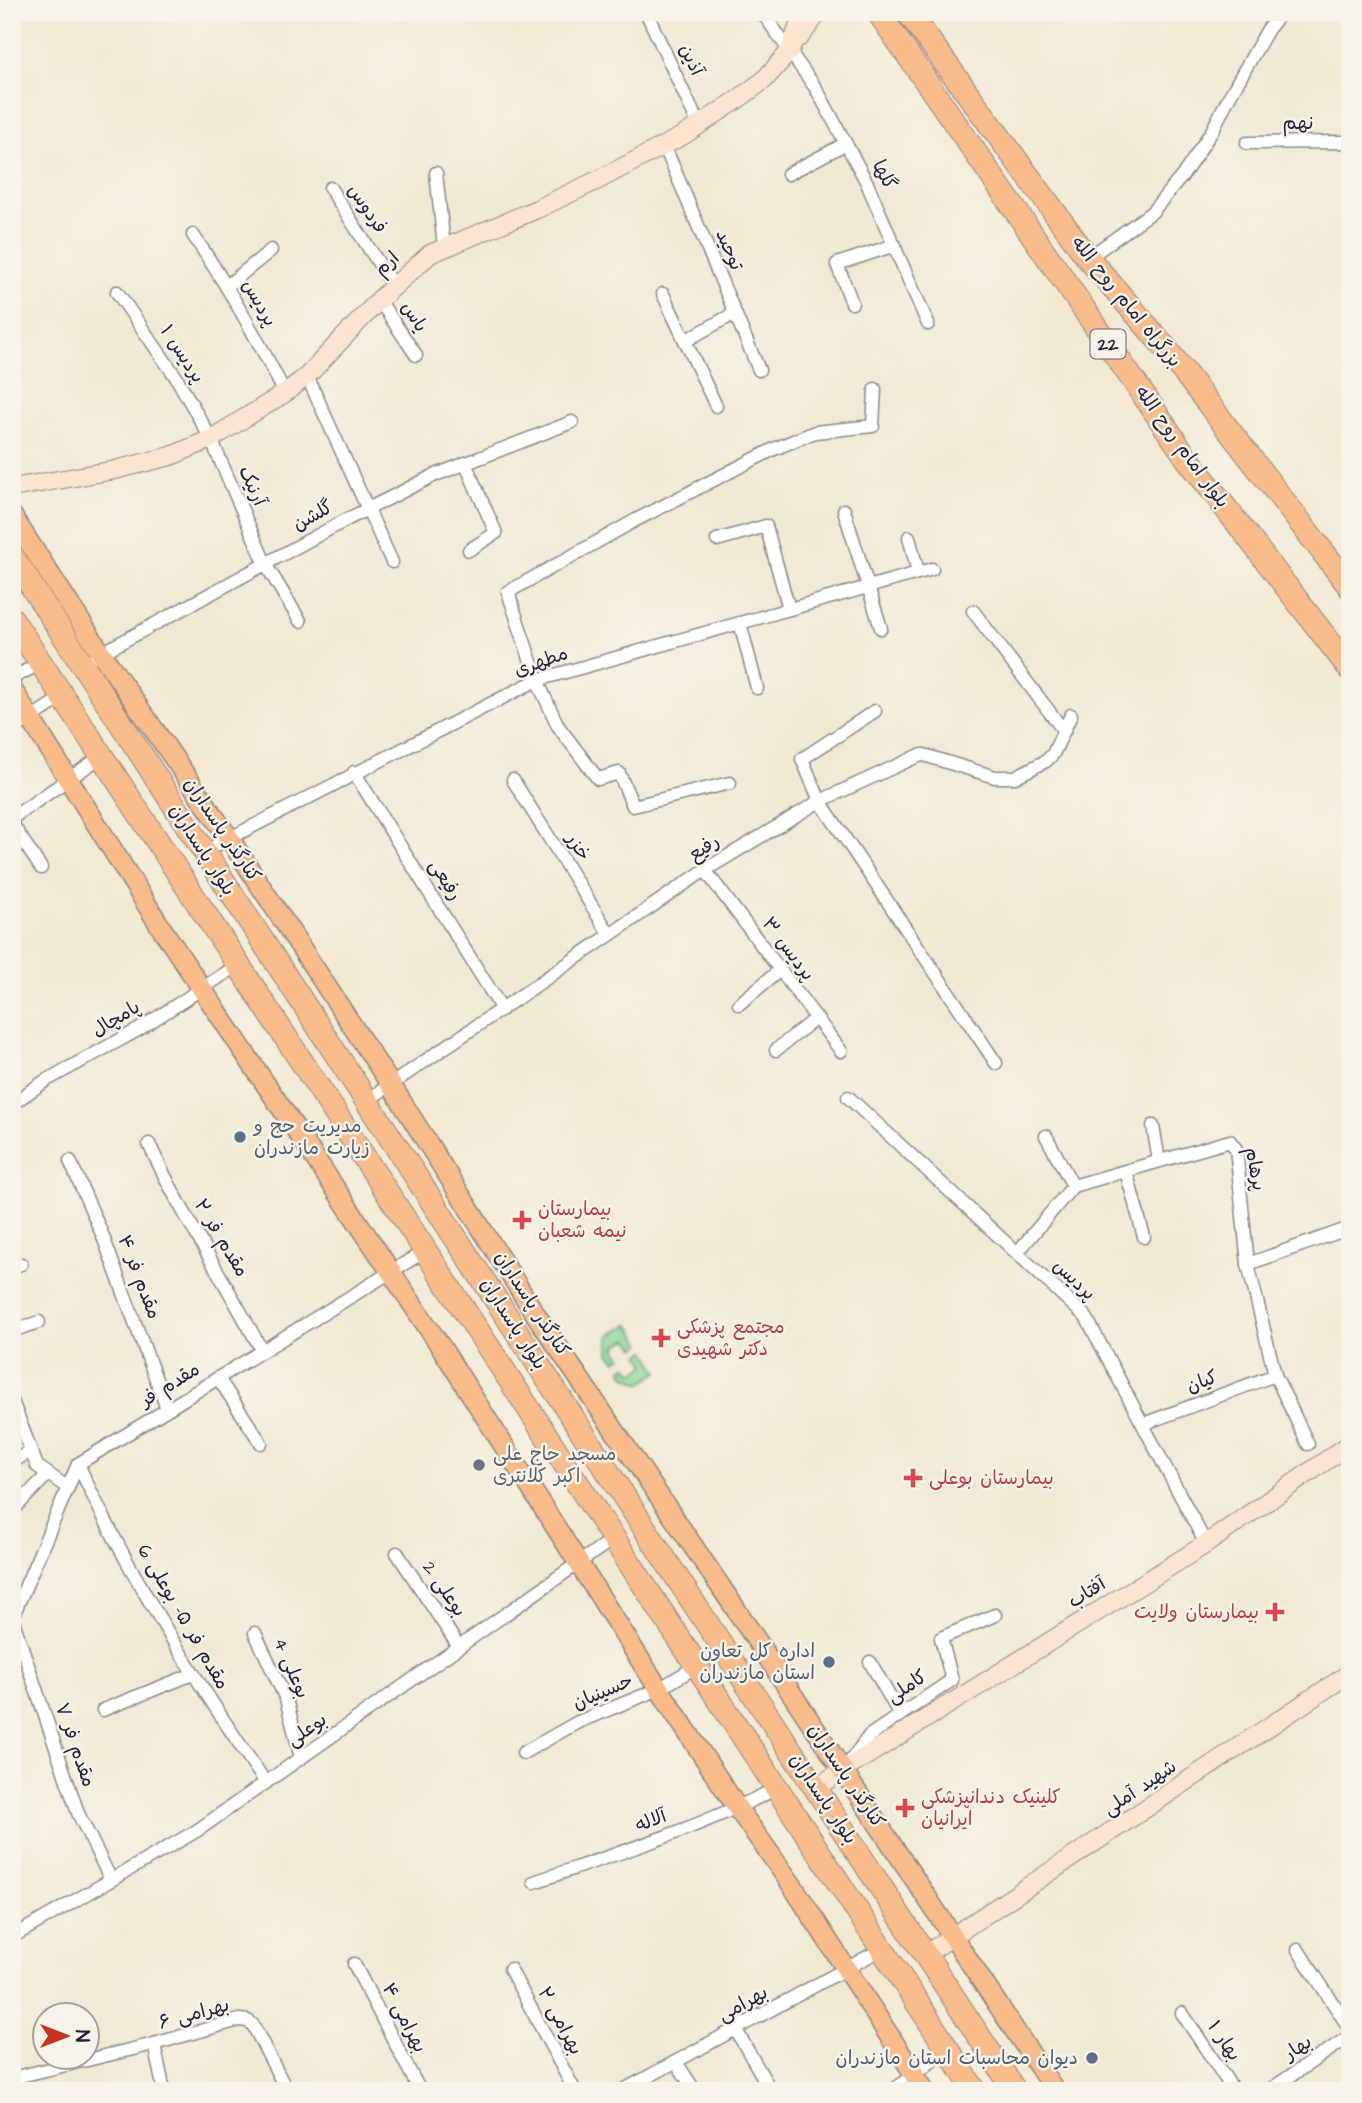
<svg xmlns="http://www.w3.org/2000/svg" width="1362" height="2103" viewBox="0 0 1362 2103" font-family="'Architects Daughter','Playpen Sans Arabic',sans-serif">
<style>
.green{fill:#88d796;stroke:#557c68;stroke-width:2}
.lines{fill:none;stroke-linecap:round;stroke-linejoin:round}
.street-casing{stroke:#8a8687;stroke-width:15}
.secondary-casing{stroke:#8a8687;stroke-width:20}
.primary-casing{stroke:#8a8687;stroke-width:22}
.highway-casing{stroke:#8a8687;stroke-width:25}
.street{stroke:#fff;stroke-width:12}
.secondary{stroke:#fde4d1;stroke-width:18}
.primary{stroke:#fabb8b;stroke-width:19}
.highway{stroke:#fabb8b;stroke-width:23}
.service-dot{fill:#5c6f8a;stroke:#f7f3e8;stroke-width:2.5}
.health-dot{fill:#e0444e;stroke:#f7f3e8;stroke-width:2.5}
.worship-dot{fill:#6b7280;stroke:#f7f3e8;stroke-width:2.5}
.labels{text-anchor:middle;dominant-baseline:central;stroke-width:5;stroke-linejoin:round;paint-order:stroke}
.shield{fill:#f7f3e8;stroke:#62616f;stroke-width:2}
.shield-label{font-size:18px;font-weight:bold;fill:#22223b}
.street-label{font-size:19px;fill:#22223b;stroke:#f7f3e8}
.service-label{font-size:19px;fill:#4e5e75;stroke:#f7f3e8;text-anchor:end}
.health-label{font-size:19px;fill:#be3a42;stroke:#f7f3e8;text-anchor:start}
.worship-label{font-size:19px;fill:#5b616d;stroke:#f7f3e8;text-anchor:start}
</style>
<rect width="100%" height="100%" fill="#f7f3e8"/>
<filter id="ink" filterUnits="userSpaceOnUse"><feTurbulence type="fractalNoise" baseFrequency=".0143" numOctaves="2"/><feDisplacementMap in="SourceGraphic" scale="14" xChannelSelector="R" yChannelSelector="G"/><feConvolveMatrix kernelMatrix="1 2 1 2 8 2 1 2 1" color-interpolation-filters="sRGB"/></filter>
<filter id="wash" filterUnits="userSpaceOnUse"><feTurbulence type="fractalNoise" baseFrequency=".00686" numOctaves="4" result="noise"/><feDisplacementMap in="SourceGraphic" scale="28" xChannelSelector="R" yChannelSelector="G"/><feGaussianBlur stdDeviation="1.57" result="paint"/><feColorMatrix in="noise" values="0 0 0 0 0 0 0 0 0 0 0 0 0 0 0 0 0 1.4 0 .05"/><feComposite in="paint" operator="in"/></filter>
<g filter="url(#wash)">
<rect width="100%" height="100%" fill="#f2e9d3"/>
<g class="green">
<path d="M 629,1324 L 642,1344 L 636,1348 L 629,1339 L 617,1345 L 617,1350 L 622,1357 L 616,1361 L 610,1353 L 609,1336 Z"/>
<path d="M 646,1351 L 659,1372 L 642,1383 L 626,1376 L 622,1369 L 627,1365 L 631,1371 L 637,1372 L 646,1364 L 640,1355 Z"/>
</g>
</g>
<g filter="url(#ink)">
<g class="lines">
<g class="street-casing">
<g id="street">
<path d="M 646,12 L 699,125"/>
<path d="M 762,12 L 817,90 L 866,181 L 928,324"/>
<path d="M 1247,143 L 1350,142"/>
<path d="M 664,145 L 759,370"/>
<path d="M 436,173 L 444,247"/>
<path d="M 788,174 L 845,144"/>
<path d="M 330,188 L 394,287"/>
<path d="M 193,235 C 228,286 257,338 285,393"/>
<path d="M 1088,258 L 1152,212 L 1183,175 L 1212,131 L 1228,99 L 1268,29 L 1282,12"/>
<path d="M 227,286 L 271,250"/>
<path d="M 117,292 L 176,377 L 211,439 L 266,565 L 300,621"/>
<path d="M 663,294 L 716,406"/>
<path d="M 379,300 L 416,355"/>
<path d="M 852,303 L 837,264 L 895,245"/>
<path d="M 685,341 L 735,313"/>
<path d="M 307,376 L 392,562"/>
<path d="M 465,463 L 496,533 L 469,550"/>
<path d="M 844,510 L 881,628"/>
<path d="M 909,537 L 918,572"/>
<path d="M 717,540 L 766,526 L 789,609"/>
<path d="M 973,611 L 1064,731"/>
<path d="M 740,623 L 757,688"/>
<path d="M 96,656 L 346,520 L 433,476 L 572,422"/>
<path d="M 12,678 L 41,663"/>
<path d="M 875,711 L 802,759 L 820,801 L 996,1063"/>
<path d="M 12,730 L 63,697"/>
<path d="M 354,772 L 502,1009"/>
<path d="M 513,780 L 610,935"/>
<path d="M 730,783 L 633,806 L 619,773 L 598,779 L 558,726 L 537,680 L 508,592 L 636,520 L 774,449 L 815,432 L 873,426 L 875,389"/>
<path d="M 12,818 L 102,756"/>
<path d="M 12,824 L 41,868"/>
<path d="M 203,852 L 537,680 L 932,569"/>
<path d="M 705,870 L 841,1051"/>
<path d="M 739,1004 L 780,970"/>
<path d="M 776,1050 L 816,1018"/>
<path d="M 848,1097 L 1086,1317 L 1206,1544"/>
<path d="M 368,1100 L 705,870 L 820,801 L 918,756 L 924,755 L 995,777 L 1015,777 L 1046,761 L 1053,754 L 1071,715"/>
<path d="M 12,1104 L 45,1081 L 138,1030 L 238,965"/>
<path d="M 1153,1126 L 1159,1161"/>
<path d="M 1046,1136 L 1073,1186"/>
<path d="M 149,1144 C 182,1215 225,1281 262,1351"/>
<path d="M 70,1161 L 102,1234 L 167,1409"/>
<path d="M 1126,1171 L 1144,1237"/>
<path d="M 1017,1253 L 1073,1186 L 1230,1141 L 1236,1149 L 1248,1264 L 1275,1375 L 1308,1444"/>
<path d="M 1248,1264 L 1347,1229"/>
<path d="M 12,1267 L 21,1264"/>
<path d="M 12,1331 L 39,1322"/>
<path d="M 218,1378 L 261,1443"/>
<path d="M 12,1401 L 37,1466 L 68,1488"/>
<path d="M 1143,1424 L 1275,1375"/>
<path d="M 12,1462 L 31,1451"/>
<path d="M 78,1464 C 129,1576 196,1681 266,1783"/>
<path d="M 12,1511 L 48,1474"/>
<path d="M 397,1553 L 459,1647"/>
<path d="M 12,1618 L 78,1464 L 425,1251"/>
<path d="M 12,1618 L 78,1813 L 111,1880"/>
<path d="M 255,1633 L 286,1699 L 301,1758"/>
<path d="M 870,1662 L 900,1715"/>
<path d="M 103,1710 L 193,1674"/>
<path d="M 523,1753 L 578,1722 L 659,1689 L 697,1666"/>
<path d="M 848,1764 L 869,1736 L 952,1680 L 941,1638 L 995,1615"/>
<path d="M 534,1882 C 616,1854 700,1828 777,1788"/>
<path d="M 12,1937 L 198,1830 L 614,1538"/>
<path d="M 1298,1950 L 1350,2029"/>
<path d="M 354,1964 L 420,2091"/>
<path d="M 510,1969 L 575,2091"/>
<path d="M 1182,2013 L 1234,2091"/>
<path d="M 736,2030 L 771,2091"/>
<path d="M 154,2044 L 164,2091"/>
<path d="M 676,2062 L 695,2091"/>
<path d="M 12,2078 L 154,2044 L 239,2020 L 248,2021 L 253,2025 L 287,2091"/>
<path d="M 622,2091 L 882,1949"/>
<path d="M 892,2091 L 915,2075 L 947,2048"/>
<path d="M 1268,2091 L 1350,2036"/>
</g>
</g>
<g class="secondary-casing">
<g id="secondary">
<path d="M 800,37 L 819,12"/>
<path d="M 12,488 L 115,470 L 171,456 L 211,439 L 285,393 L 307,376 L 379,300 L 430,254 L 537,209 L 600,179 L 684,135 L 737,100 L 764,80 L 790,51 L 803,12"/>
<path d="M 815,1788 L 1206,1544 L 1350,1444"/>
<path d="M 926,1954 L 1350,1673"/>
</g>
</g>
<g class="primary-casing">
<g id="primary">
<path d="M 12,516 L 101,653 L 229,838 L 391,1085 L 534,1312 L 733,1605 L 1055,2091"/>
<path d="M 12,689 L 162,929 L 441,1347 L 646,1669 L 738,1809 L 792,1885 L 925,2091"/>
</g>
</g>
<g class="highway-casing">
<g id="highway">
<path d="M 878,12 L 1187,458 L 1350,669"/>
<path d="M 908,12 L 1088,258 L 1163,345 L 1350,587"/>
<path d="M 12,556 L 666,1561 L 1015,2091"/>
<path d="M 12,619 L 975,2091"/>
</g>
</g>
<use href="#street" class="street"/>
<use href="#secondary" class="secondary"/>
<use href="#primary" class="primary"/>
<use href="#highway" class="highway"/>
</g>
</g>
<g class="service-dot">
<circle cx="240" cy="1137" r="7"/>
<circle cx="829" cy="1662" r="7"/>
<circle cx="1092" cy="2058" r="7"/>
</g>
<g class="health-dot">
<path d="M518.5 1209.5h7v7h7v7h-7v7h-7v-7h-7v-7h7z"/>
<path d="M657.5 1327.5h7v7h7v7h-7v7h-7v-7h-7v-7h7z"/>
<path d="M909.5 1467.5h7v7h7v7h-7v7h-7v-7h-7v-7h7z"/>
<path d="M1271.5 1601.5h7v7h7v7h-7v7h-7v-7h-7v-7h7z"/>
<path d="M901.5 1797.5h7v7h7v7h-7v7h-7v-7h-7v-7h7z"/>
</g>
<circle class="worship-dot" cx="479" cy="1465" r="7"/>
<g class="labels">
<rect class="shield" x="1090.5" y="329.5" width="35" height="29" rx="5"/>
<g class="shield-label">
<text x="1108" y="344">22</text>
</g>
<g class="street-label">
<text transform="translate(691 60) rotate(65)">آذین</text>
<text x="1298" y="123">نهم</text>
<text transform="translate(884 175) rotate(63)">گلها</text>
<text transform="translate(367 209) rotate(56)">فردوس</text>
<text transform="translate(729 250) rotate(67)">توحید</text>
<text transform="translate(387 264) rotate(-43)">ارم</text>
<text transform="translate(1126 302) rotate(51)">بزرگراه امام روح الله</text>
<text transform="translate(259 303) rotate(60)">پردیس</text>
<text transform="translate(414 317) rotate(57)">یاس</text>
<text transform="translate(182 354) rotate(57)">پردیس ۱</text>
<text transform="translate(1182 447) rotate(54)">بلوار امام روح الله</text>
<text transform="translate(252 486) rotate(66)">آرنیک</text>
<text transform="translate(313 516) rotate(-29)">گلشن</text>
<text transform="translate(541 662) rotate(-20)">مطهری</text>
<text transform="translate(222 830) rotate(56)">کنارگذر پاسداران</text>
<text transform="translate(578 847) rotate(58)">خزر</text>
<text transform="translate(704 848) rotate(-32)">رفیع</text>
<text transform="translate(202 850) rotate(57)">بلوار پاسداران</text>
<text transform="translate(445 880) rotate(58)">رفیعی</text>
<text transform="translate(788 949) rotate(53)">پردیس ۳</text>
<text transform="translate(116 1019) rotate(-31)">پامچال</text>
<text transform="translate(1255 1169) rotate(80)">پرهام</text>
<text transform="translate(221 1238) rotate(59)">مقدم فر ۲</text>
<text transform="translate(139 1277) rotate(69)">مقدم فر ۴</text>
<text transform="translate(1074 1280) rotate(43)">پردیس</text>
<text transform="translate(532 1304) rotate(57)">کنارگذر پاسداران</text>
<text transform="translate(513 1324) rotate(57)">بلوار پاسداران</text>
<text transform="translate(1202 1382) rotate(-20)">کیان</text>
<text transform="translate(170 1385) rotate(-32)">مقدم فر</text>
<text transform="translate(444 1589) rotate(56)">بوعلی 2</text>
<text transform="translate(1087 1593) rotate(-32)">آفتاب</text>
<text transform="translate(183 1617) rotate(60)">مقدم فر ۵- بوعلی 6</text>
<text transform="translate(291 1668) rotate(67)">بوعلی 4</text>
<text transform="translate(907 1687) rotate(-34)">کاملی</text>
<text transform="translate(603 1692) rotate(-23)">حسینیان</text>
<text transform="translate(307 1730) rotate(-35)">بوعلی</text>
<text transform="translate(75 1745) rotate(71)">مقدم فر ۷</text>
<text transform="translate(846 1776) rotate(56)">کنارگذر پاسداران</text>
<text transform="translate(1140 1788) rotate(-34)">شهید آملی</text>
<text transform="translate(823 1799) rotate(56)">بلوار پاسداران</text>
<text transform="translate(651 1821) rotate(-21)">آلاله</text>
<text transform="translate(743 2004) rotate(-29)">بهرامی</text>
<text transform="translate(194 2014) rotate(-15)">بهرامی ۶</text>
<text transform="translate(404 2018) rotate(63)">بهرامی ۴</text>
<text transform="translate(560 2021) rotate(62)">بهرامی ۲</text>
<text transform="translate(1224 2041) rotate(56)">بهار ۱</text>
<text transform="translate(1298 2048) rotate(-34)">بهار</text>
</g>
<g class="service-label">
<text x="254" y="1126" text-anchor="start">مدیریت حج و<tspan x="254" dy="22">زیارت مازندران</tspan></text>
<text x="815" y="1651">اداره کل تعاون<tspan x="815" dy="22">استان مازندران</tspan></text>
<text x="1078" y="2058">دیوان محاسبات استان مازندران</text>
</g>
<g class="health-label">
<text x="538" y="1209">بیمارستان<tspan x="538" dy="22">نیمه شعبان</tspan></text>
<text x="677" y="1327">مجتمع پزشکی<tspan x="677" dy="22">دکتر شهیدی</tspan></text>
<text x="929" y="1478">بیمارستان بوعلی</text>
<text x="1259" y="1612" text-anchor="end">بیمارستان ولایت</text>
<text x="921" y="1797">کلینیک دندانپزشکی<tspan x="921" dy="22">ایرانیان</tspan></text>
</g>
<g class="worship-label">
<text x="493" y="1454">مسجد حاج علی<tspan x="493" dy="22">اکبر کلانتری</tspan></text>
</g>
</g>
<rect width="1362" height="2103" fill="none" stroke="#f7f3e8" stroke-width="42"/>
<g transform="translate(66 2036) rotate(90)"><circle r="33" fill="#f7f3e8" stroke="#a29fa3" stroke-width="2"/>
<path d="M0-5L12 26L0 18L-12 26Z" fill="#c8321e"/>
<text y="-10" font-size="19" font-weight="bold" text-anchor="middle" fill="#22223b">N</text>
</g>
</svg>
